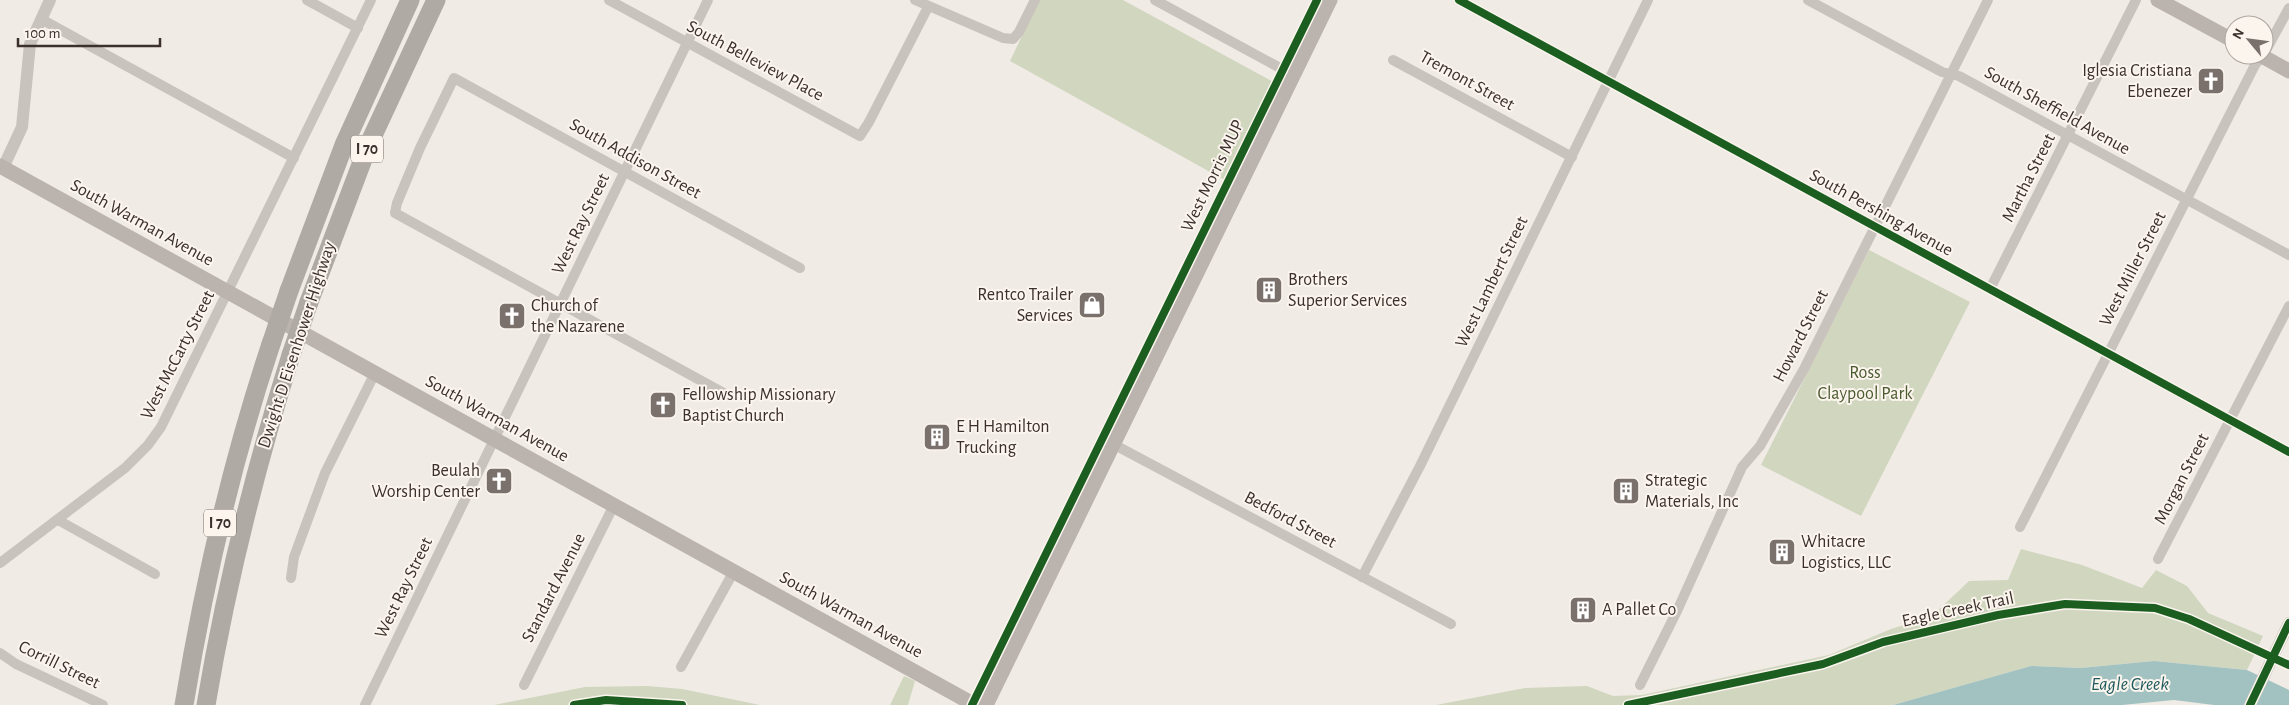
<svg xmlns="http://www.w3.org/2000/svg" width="2289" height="705" viewBox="0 0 2289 705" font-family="'Alegreya Sans',sans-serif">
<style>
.green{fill:#d1d6bf}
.water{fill:#a1c2c1}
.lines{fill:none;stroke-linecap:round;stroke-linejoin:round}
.minor{stroke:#c9c3be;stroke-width:10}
.tertiary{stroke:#c9c3be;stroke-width:12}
.secondary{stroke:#bab3ae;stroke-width:15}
.motorway{stroke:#afaaa4;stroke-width:19}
.motorway-bridge{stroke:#afaaa4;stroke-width:19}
.cycleway-casing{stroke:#fbf5ee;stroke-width:11}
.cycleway{stroke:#1b5e20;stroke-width:8}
.labels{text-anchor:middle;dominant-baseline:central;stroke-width:4;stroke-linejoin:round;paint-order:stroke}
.shield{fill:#fbf5ee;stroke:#756b66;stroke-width:1}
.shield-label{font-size:16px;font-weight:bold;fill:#3b302b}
.street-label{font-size:18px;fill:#3b302b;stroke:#fbf5ee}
.poi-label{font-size:18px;fill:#3b302b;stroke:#fbf5ee;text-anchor:start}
.park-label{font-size:18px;fill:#4a5a2e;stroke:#fbf5ee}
.water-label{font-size:19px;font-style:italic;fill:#1f5a5e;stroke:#fbf5ee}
</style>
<rect width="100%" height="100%" fill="#f0ebe5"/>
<g class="green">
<path d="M 1039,0 L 1123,0 L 1277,84 L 1230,183 L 1010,61 Z"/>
<path d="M 1869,250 L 1970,302 L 1861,516 L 1761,465 Z"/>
<path d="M 2021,549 L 2082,565 L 2142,588 L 2156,570 L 2187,586 L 2208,613 L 2263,636 L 2247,670 L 2154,661 L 2081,668 L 2031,666 L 1893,705 L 1436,705 L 1525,688 L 1587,686 L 1613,696 L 1642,695 L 1829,655 L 1891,629 L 1931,617 L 1969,581 L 2008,580 Z"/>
<path d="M 904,676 L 915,681 L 908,705 L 890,705 Z"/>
<path d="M 647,686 L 682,689 L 760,705 L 494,705 L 585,687 Z"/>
</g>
<path class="water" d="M 2154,661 L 2247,670 L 2289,690 L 2289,705 L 2214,705 L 2174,700 L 2122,705 L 1893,705 L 2031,666 L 2081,668 Z"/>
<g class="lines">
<g class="minor">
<path d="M 307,0 L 358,28"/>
<path d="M 609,0 L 860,136 L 869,122 L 928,7"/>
<path d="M 915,0 L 1003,38 L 1013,39 L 1019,32 L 1035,0"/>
<path d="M 1155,0 L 1293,75"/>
<path d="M 1459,0 L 2289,452"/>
<path d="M 1808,0 L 1942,72 L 1959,76 L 2289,255"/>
<path d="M 41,19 L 294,158"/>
<path d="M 2264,54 L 2289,8"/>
<path d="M 1393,60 L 1572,157"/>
<path d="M 1990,289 L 2136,0"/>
<path d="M 729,396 L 395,213 L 397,203 L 420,148 L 454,78 L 800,268"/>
<path d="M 1113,444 L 1451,624"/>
<path d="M 58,520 L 155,574"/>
<path d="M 2020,527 L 2255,65 L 2263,55"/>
<path d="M 2158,559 L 2289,306"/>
<path d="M 0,563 L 125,468 L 148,445 L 161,427 L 371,0"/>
<path d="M 1362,577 L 1420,466 L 1648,0"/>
<path d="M 291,578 L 294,557 L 325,473 L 375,373"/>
<path d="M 0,653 L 16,664 L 103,705"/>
<path d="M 681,667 L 734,571"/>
<path d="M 524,685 L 614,505"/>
<path d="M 1640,685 L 1677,611 L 1742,467 L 1760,446 L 1804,369 L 1988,0"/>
<path d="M 365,705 L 708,0"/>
</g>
<g class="tertiary">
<path d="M 3,168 L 22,127 L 30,44 L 50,0"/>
<path d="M 2250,705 L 2289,623"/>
</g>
<g class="secondary">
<path d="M 2158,0 L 2234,41"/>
<path d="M 2260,55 L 2289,71"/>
<path d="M 0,166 L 975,705"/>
<path d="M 986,705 L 1330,0"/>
</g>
<g class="motorway">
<path d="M 289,291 L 344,145 L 410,0"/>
<path d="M 309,302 L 368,146 L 436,0"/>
<path d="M 184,705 C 204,583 232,461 271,344"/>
<path d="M 206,705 C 226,586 255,469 291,355"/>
</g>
<g class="motorway-bridge">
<path d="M 271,344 L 289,291"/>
<path d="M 291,355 L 309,302"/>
</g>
<g class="cycleway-casing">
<g id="cycleway">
<path d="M 1459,0 L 2289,452"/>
<path d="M 574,705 L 606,700 L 682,705"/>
<path d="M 972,705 L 1317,0"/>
<path d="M 1628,705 L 1823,664 L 1883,642 L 1998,615 L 2065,604 L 2155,608 L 2189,619 L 2289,665"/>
<path d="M 2250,705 L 2289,623"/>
</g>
</g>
<use href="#cycleway" class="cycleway"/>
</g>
<defs>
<g id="church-square" transform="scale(1.4375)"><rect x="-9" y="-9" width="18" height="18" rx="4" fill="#7a716c" stroke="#fbf5ee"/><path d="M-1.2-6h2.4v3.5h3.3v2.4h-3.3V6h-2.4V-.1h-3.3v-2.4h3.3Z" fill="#fff"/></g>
<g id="building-square" transform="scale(1.4375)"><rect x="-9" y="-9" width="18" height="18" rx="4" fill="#7a716c" stroke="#fbf5ee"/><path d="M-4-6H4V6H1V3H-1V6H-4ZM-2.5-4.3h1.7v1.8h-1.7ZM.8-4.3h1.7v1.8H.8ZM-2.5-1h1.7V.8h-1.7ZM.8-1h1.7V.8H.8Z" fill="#fff"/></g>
<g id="shop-square" transform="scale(1.4375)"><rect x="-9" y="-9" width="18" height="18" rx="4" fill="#7a716c" stroke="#fbf5ee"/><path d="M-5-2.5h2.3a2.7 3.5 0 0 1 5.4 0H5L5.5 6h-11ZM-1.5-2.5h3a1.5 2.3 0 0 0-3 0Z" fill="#fff"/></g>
</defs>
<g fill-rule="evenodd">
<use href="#church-square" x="2211" y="81"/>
<use href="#building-square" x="1269" y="290"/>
<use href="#shop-square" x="1092" y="305"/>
<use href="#church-square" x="512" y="316"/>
<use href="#church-square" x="663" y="405"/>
<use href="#building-square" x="937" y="437"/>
<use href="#church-square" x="499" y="481"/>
<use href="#building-square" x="1626" y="491"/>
<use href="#building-square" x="1782" y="552"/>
<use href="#building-square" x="1583" y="610"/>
</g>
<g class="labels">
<g class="shield">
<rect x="351" y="135.5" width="32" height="27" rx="4"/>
<rect x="204" y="509.5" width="32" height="27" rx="4"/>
</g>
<g class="shield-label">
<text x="367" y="149">I 70</text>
<text x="220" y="523">I 70</text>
</g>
<g class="street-label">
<text transform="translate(755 61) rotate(28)">South Belleview Place</text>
<text transform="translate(1467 81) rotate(29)">Tremont Street</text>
<text transform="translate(2057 111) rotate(29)">South Sheffield Avenue</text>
<text transform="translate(635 159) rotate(29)">South Addison Street</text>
<text transform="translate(1213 176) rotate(-64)">West Morris MUP</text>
<text transform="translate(2029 178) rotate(-63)">Martha Street</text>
<text transform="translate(1881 213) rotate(29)">South Pershing Avenue</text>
<text transform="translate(142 223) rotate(29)">South Warman Avenue</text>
<text transform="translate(581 224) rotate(-64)">West Ray Street</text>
<text transform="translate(2133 269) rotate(-63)">West Miller Street</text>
<text transform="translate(1492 282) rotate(-64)">West Lambert Street</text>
<text transform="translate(1801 336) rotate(-63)">Howard Street</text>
<text transform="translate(297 345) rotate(-72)">Dwight D Eisenhower Highway</text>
<text transform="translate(178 355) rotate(-63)">West McCarty Street</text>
<text transform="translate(497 419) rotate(29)">South Warman Avenue</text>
<text transform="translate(2182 479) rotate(-63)">Morgan Street</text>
<text transform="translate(1290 520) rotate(28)">Bedford Street</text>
<text transform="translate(404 588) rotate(-64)">West Ray Street</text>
<text transform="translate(554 588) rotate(-63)">Standard Avenue</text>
<text transform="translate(1958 610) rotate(-12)">Eagle Creek Trail</text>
<text transform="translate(851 615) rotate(29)">South Warman Avenue</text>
<text transform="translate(59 665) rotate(26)">Corrill Street</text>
</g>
<g class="poi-label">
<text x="2192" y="71" text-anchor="end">Iglesia Cristiana<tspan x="2192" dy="21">Ebenezer</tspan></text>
<text x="1288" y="280">Brothers<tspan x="1288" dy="21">Superior Services</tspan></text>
<text x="1073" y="295" text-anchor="end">Rentco Trailer<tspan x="1073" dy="21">Services</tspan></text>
<text x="531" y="306">Church of<tspan x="531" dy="21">the Nazarene</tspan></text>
<text x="682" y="395">Fellowship Missionary<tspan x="682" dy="21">Baptist Church</tspan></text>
<text x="956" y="427">E H Hamilton<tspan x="956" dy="21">Trucking</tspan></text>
<text x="480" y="471" text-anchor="end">Beulah<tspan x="480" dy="21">Worship Center</tspan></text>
<text x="1645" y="481">Strategic<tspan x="1645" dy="21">Materials, Inc</tspan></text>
<text x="1801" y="542">Whitacre<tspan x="1801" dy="21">Logistics, LLC</tspan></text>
<text x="1602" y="610">A Pallet Co</text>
</g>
<g class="park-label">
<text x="1865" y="373">Ross<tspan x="1865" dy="21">Claypool Park</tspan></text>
</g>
<g class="water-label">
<text x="2130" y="684">Eagle Creek</text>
</g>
</g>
<g transform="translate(2249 40) rotate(299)"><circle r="24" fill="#fbf5ee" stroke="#aea6a0"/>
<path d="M0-4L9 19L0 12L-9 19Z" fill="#7a716c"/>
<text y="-8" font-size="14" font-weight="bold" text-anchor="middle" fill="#3b302b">N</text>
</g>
<path d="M18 38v8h142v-8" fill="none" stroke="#3b302b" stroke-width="2.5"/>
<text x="25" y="38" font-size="15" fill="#3b302b" stroke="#fbf5ee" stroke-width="4" paint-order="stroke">100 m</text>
</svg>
